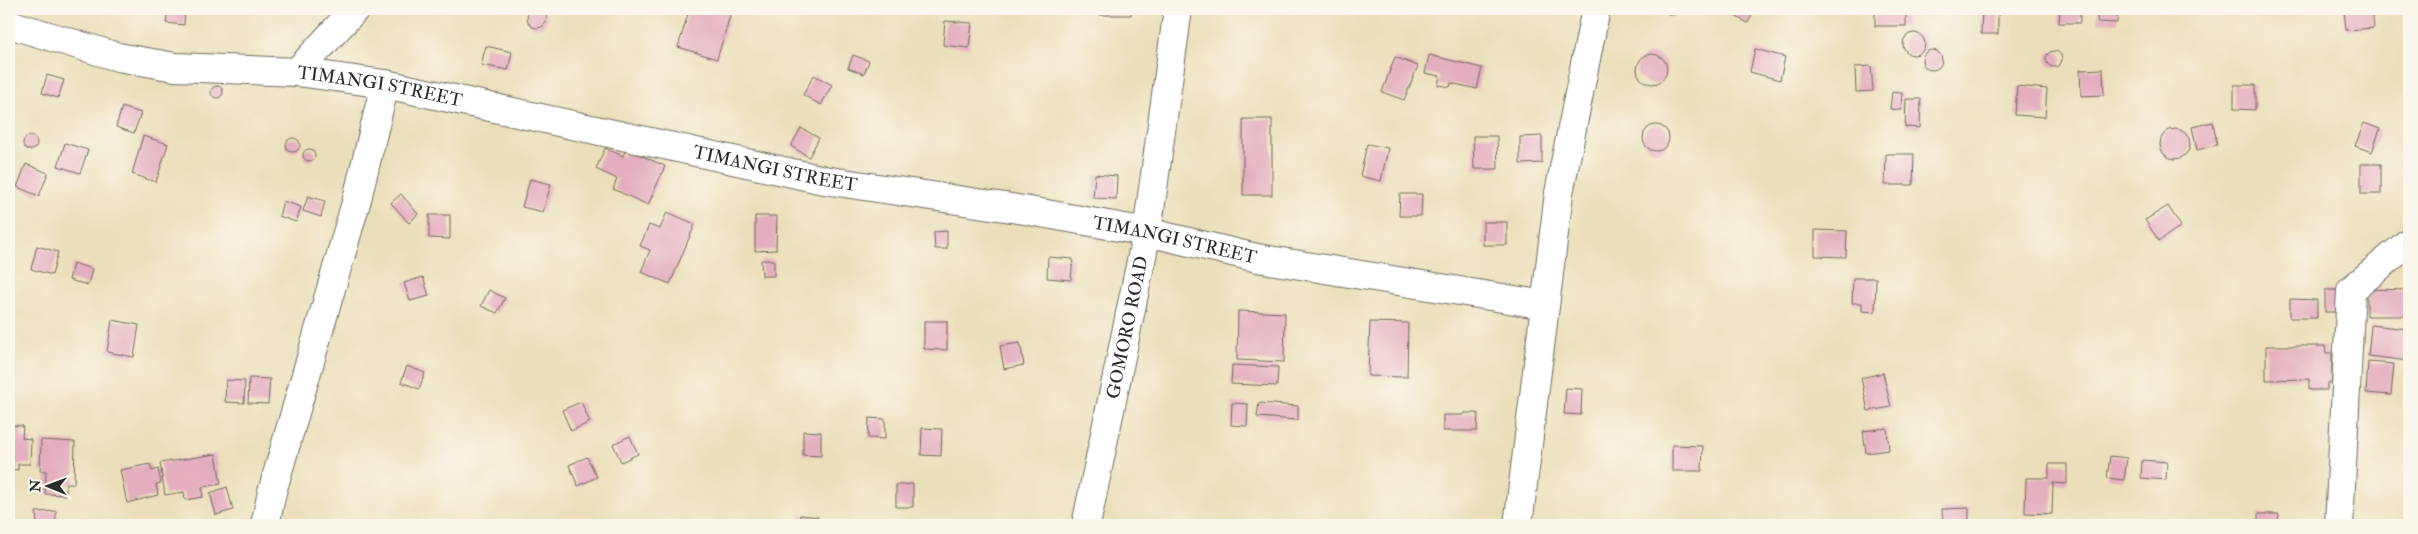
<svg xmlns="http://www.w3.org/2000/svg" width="2418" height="534" viewBox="0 0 2418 534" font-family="'IM FELL Double Pica',serif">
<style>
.building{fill:#e4aebe}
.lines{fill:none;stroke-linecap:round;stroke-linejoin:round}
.minor-casing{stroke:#6e6a5d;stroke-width:30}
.minor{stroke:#fff;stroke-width:28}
.labels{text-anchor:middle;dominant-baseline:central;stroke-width:4;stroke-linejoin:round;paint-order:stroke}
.street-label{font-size:18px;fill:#2b2b2b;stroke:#fbf7ec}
</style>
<rect width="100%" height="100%" fill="#fbf7ec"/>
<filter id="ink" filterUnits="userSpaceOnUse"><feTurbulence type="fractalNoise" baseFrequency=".02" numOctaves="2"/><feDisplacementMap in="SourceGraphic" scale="10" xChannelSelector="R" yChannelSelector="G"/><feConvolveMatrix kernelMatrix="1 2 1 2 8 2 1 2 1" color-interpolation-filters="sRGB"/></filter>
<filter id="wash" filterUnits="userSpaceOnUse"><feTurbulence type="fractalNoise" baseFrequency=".0096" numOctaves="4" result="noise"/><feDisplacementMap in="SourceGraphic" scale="20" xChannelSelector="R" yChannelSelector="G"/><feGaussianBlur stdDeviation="1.12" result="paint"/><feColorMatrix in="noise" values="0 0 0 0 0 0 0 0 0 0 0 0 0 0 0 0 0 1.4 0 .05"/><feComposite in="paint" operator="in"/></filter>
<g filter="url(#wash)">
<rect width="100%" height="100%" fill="#ebdfbb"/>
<g id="blocks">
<g class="building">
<circle cx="537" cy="18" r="10"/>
<path d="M 168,9 L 185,9 L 184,25 L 166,23 Z"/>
<path d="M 673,9 L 732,9 L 717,59 L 678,47 L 688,14 Z"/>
<path d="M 1100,9 L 1132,9 L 1131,15 L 1100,15 Z"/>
<path d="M 1664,9 L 1682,9 L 1677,14 L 1672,15 L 1666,13 Z"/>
<path d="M 1731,9 L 1755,9 L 1748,23 L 1729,13 Z"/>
<rect x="1875" y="9" width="31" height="17"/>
<path d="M 1982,9 L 1998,9 L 1998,34 L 1981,34 Z"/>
<path d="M 2060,9 L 2080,9 L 2080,23 L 2059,23 Z"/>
<path d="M 2098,9 L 2118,9 L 2117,23 L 2097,22 Z"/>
<path d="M 2372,9 L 2374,28 L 2346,30 L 2344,10 Z"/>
<path d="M 945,21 L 972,23 L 969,48 L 943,45 Z"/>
<circle cx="1914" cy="44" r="11"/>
<path d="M 486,46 L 512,52 L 508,70 L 481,65 Z"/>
<path d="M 1755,49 L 1785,57 L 1780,80 L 1750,72 Z"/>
<circle cx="1932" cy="60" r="10"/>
<circle cx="2054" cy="59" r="8"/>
<circle cx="1652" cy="69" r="15"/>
<path d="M 853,55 L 869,61 L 864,74 L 848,68 Z"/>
<path d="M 1429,55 L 1482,68 L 1477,89 L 1451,83 L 1450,87 L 1438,85 L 1440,76 L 1425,73 Z"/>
<path d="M 1395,57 L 1418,66 L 1404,100 L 1382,92 Z"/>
<path d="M 1871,66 L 1873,91 L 1856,92 L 1855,67 Z"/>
<path d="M 2103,69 L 2104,95 L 2081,96 L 2080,70 Z"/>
<path d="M 47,75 L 64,80 L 58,98 L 42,93 Z"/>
<path d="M 814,75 L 832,85 L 821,105 L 803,95 Z"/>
<path d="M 2234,85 L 2255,85 L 2255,110 L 2234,109 Z"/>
<circle cx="217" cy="92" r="6"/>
<path d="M 2017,86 L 2047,89 L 2045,117 L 2015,115 Z"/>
<path d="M 1892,92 L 1902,93 L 1901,110 L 1890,109 Z"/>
<path d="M 1906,99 L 1921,99 L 1920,128 L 1905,127 Z"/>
<path d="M 122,107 L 141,113 L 134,133 L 116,127 Z"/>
<rect x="1243" y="119" width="29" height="76"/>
<path d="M 2213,122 L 2217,145 L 2197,150 L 2192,127 Z"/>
<path d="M 2364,123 L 2380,129 L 2372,152 L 2355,146 Z"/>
<circle cx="1656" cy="138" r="13"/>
<path d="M 801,128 L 819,138 L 809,157 L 791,146 Z"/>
<circle cx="2175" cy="144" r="15"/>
<circle cx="30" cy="143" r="7"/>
<path d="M 143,136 L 168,144 L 156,182 L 132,174 Z"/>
<path d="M 1473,136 L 1497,136 L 1498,169 L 1474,169 Z"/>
<path d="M 1542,136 L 1542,163 L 1520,164 L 1520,137 Z"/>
<circle cx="293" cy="145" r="7"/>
<path d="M 65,143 L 88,150 L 80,173 L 58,166 Z"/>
<path d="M 1367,144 L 1388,148 L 1381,181 L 1360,176 Z"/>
<path d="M 605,148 L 623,156 L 626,149 L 665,166 L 648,205 L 613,189 L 617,179 L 596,169 Z"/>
<circle cx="309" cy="155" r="6"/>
<path d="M 1886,154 L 1914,154 L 1913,185 L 1885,185 Z"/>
<path d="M 26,164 L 48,173 L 39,196 L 17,187 Z"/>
<rect x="2361" y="164" width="20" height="30"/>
<path d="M 1095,174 L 1117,176 L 1116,199 L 1093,198 Z"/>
<path d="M 530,179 L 551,184 L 543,212 L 522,207 Z"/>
<path d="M 401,194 L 418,214 L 409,223 L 391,203 Z"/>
<path d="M 1400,194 L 1422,194 L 1421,216 L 1399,216 Z"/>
<path d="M 308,196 L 325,201 L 321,217 L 303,211 Z"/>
<path d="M 283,201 L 301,207 L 296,222 L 279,216 Z"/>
<path d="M 2168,206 L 2181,226 L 2159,241 L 2145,220 Z"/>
<path d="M 667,212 L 695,224 L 670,284 L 641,272 L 650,250 L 640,246 L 649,225 L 660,229 Z"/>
<path d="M 429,215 L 450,215 L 450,239 L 429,238 Z"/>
<path d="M 755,216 L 777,216 L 776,250 L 755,251 Z"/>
<rect x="1483" y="222" width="24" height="23"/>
<path d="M 1815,230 L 1847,231 L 1846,257 L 1815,256 Z"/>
<path d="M 947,231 L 947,249 L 935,249 L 934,232 Z"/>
<path d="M 37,246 L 58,252 L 52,275 L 31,269 Z"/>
<path d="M 1048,257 L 1073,259 L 1071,280 L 1047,278 Z"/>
<path d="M 761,260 L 774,260 L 774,276 L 762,276 Z"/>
<path d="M 73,263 L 92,269 L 88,285 L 69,280 Z"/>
<path d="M 423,277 L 429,296 L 410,301 L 404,283 Z"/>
<path d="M 1853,278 L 1876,278 L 1875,312 L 1862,311 L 1862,303 L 1852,303 Z"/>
<path d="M 2367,289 L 2409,290 L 2409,316 L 2367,316 Z"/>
<path d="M 489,290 L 505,298 L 497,313 L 481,306 Z"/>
<rect x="2325" y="290" width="18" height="22"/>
<path d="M 2290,299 L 2317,300 L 2317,318 L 2290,318 Z"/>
<path d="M 1238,311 L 1285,313 L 1284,362 L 1237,360 Z"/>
<path d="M 112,320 L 139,325 L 134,357 L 107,352 Z"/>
<path d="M 924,321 L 947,321 L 947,350 L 924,349 Z"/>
<path d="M 1370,322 L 1408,323 L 1407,377 L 1368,376 Z"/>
<path d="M 2371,325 L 2409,329 L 2409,361 L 2368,356 Z"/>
<path d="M 1020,343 L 1024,365 L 1004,369 L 1000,346 Z"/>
<path d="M 2266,346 L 2325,346 L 2326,353 L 2332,353 L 2332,382 L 2327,383 L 2327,390 L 2309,390 L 2309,379 L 2266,380 Z"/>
<path d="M 2368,362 L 2394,364 L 2391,395 L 2366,393 Z"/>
<path d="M 1232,365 L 1278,367 L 1277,386 L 1231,384 Z"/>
<path d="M 407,366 L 425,373 L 419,389 L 401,382 Z"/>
<path d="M 1883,373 L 1891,407 L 1868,411 L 1861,378 Z"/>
<path d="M 249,378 L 270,379 L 268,404 L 248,403 Z"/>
<path d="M 226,380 L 245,381 L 244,403 L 225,402 Z"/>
<path d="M 1566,388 L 1582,389 L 1581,415 L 1564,414 Z"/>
<path d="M 9,394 L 12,395 L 12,418 L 9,417 Z"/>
<path d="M 581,402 L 590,422 L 571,431 L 562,410 Z"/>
<path d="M 1232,403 L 1248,404 L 1247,426 L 1231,425 Z"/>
<path d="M 1259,403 L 1298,406 L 1298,420 L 1257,417 Z"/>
<path d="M 1464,413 L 1478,413 L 1477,431 L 1443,431 L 1443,415 L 1464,415 Z"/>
<path d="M 869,418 L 885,419 L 885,439 L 868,438 Z"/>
<path d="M 9,425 L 23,426 L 22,438 L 31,439 L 30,464 L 18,464 L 18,470 L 9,469 Z"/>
<path d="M 922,428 L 942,429 L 941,456 L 921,455 Z"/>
<path d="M 1887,428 L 1889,450 L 1866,453 L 1863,431 Z"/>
<path d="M 803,431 L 821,432 L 821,456 L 803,455 Z"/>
<path d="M 630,436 L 638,454 L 621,462 L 613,444 Z"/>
<path d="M 41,440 L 75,442 L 74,484 L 66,484 L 66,495 L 45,494 L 46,471 L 40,471 Z"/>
<path d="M 1672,445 L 1703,446 L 1702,471 L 1672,471 Z"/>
<path d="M 216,454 L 221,484 L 202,487 L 203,497 L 185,500 L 184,492 L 165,495 L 160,463 Z"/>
<path d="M 2110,456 L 2127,458 L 2124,480 L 2107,478 Z"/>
<path d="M 587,457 L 597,477 L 578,486 L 569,465 Z"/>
<path d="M 2142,460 L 2167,462 L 2166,480 L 2141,478 Z"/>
<path d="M 150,464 L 152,471 L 158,469 L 161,483 L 156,484 L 158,495 L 127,503 L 120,470 Z"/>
<path d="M 2049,464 L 2067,464 L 2067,484 L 2053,483 L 2052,514 L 2025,513 L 2026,478 L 2049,478 Z"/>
<path d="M 913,484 L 913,507 L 896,507 L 896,485 Z"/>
<path d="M 227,487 L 233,510 L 216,515 L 210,493 Z"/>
<path d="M 1969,508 L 1969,525 L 1943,525 L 1942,509 Z"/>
<path d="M 56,511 L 56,525 L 37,525 L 36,512 Z"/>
<path d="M 2258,514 L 2279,514 L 2278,525 L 2258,525 Z"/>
<path d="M 800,515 L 818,517 L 818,525 L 799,525 Z"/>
</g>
</g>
</g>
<g filter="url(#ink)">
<use href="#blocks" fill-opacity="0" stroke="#6e6a5d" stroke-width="1"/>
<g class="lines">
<g class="minor-casing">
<g id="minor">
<path id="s1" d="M 9,24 L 118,57 L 175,67 L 297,72 L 385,84 L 824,180 L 1024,210 L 1147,232 L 1257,258 L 1545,305"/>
<path d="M 297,72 L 355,9"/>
<path d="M 265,525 L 272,492 L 357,199 L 385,84"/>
<path id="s2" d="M 1086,525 L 1147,232 L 1178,9"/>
<path d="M 1518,525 L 1559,193 L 1596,9"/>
<path d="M 2339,525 L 2351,290 L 2409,242"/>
</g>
</g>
<use href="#minor" class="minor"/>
</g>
</g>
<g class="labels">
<g class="street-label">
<text stroke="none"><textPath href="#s1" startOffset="378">TIMANGI STREET</textPath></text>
<text stroke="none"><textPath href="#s1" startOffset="782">TIMANGI STREET</textPath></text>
<text stroke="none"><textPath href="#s1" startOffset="1188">TIMANGI STREET</textPath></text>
<text stroke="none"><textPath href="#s2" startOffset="202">GOMORO ROAD</textPath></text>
</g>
</g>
<rect width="2418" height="534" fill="none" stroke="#fbf7ec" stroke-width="30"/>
<g transform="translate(48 486) rotate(271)" stroke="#fbf7ec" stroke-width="4" paint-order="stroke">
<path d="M0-4L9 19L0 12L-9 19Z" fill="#2b2b2b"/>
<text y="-8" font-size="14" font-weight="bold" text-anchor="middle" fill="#2b2b2b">N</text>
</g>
</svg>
